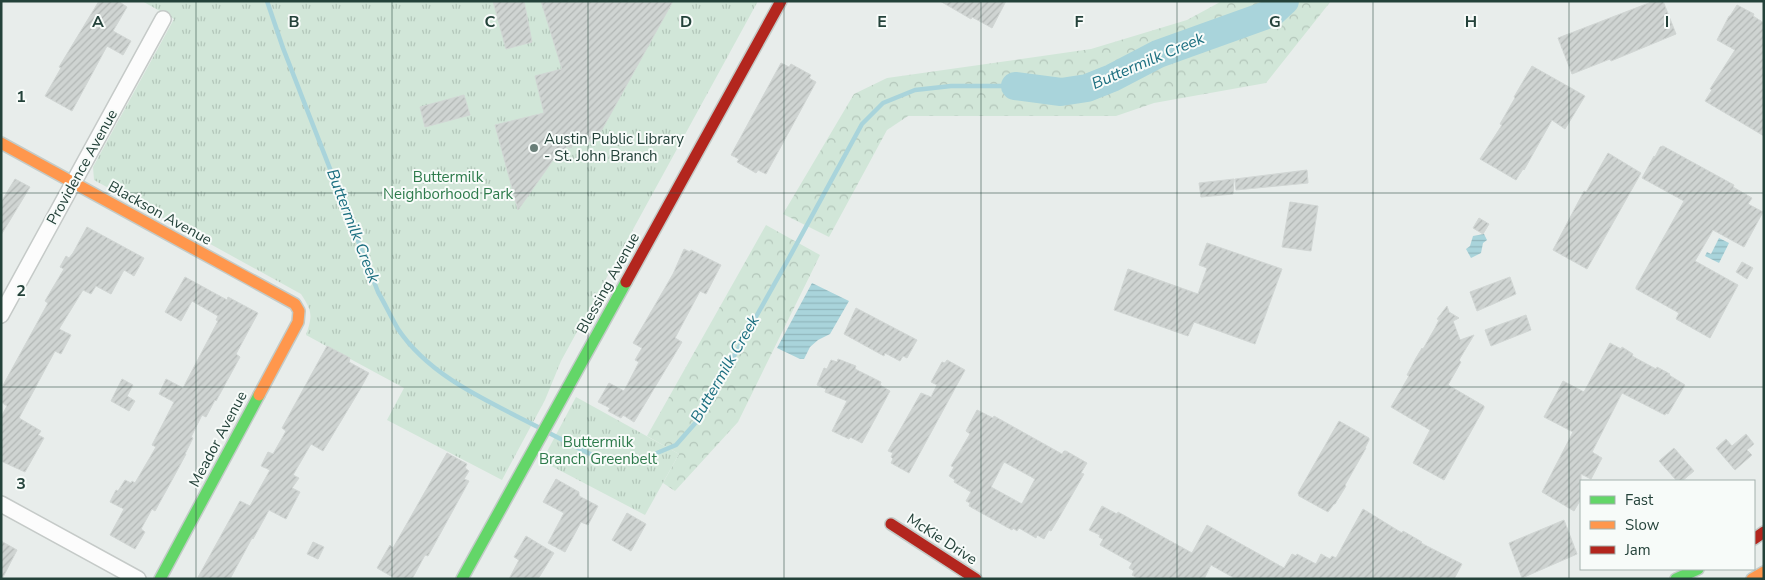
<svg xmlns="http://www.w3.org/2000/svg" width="1765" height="580" viewBox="0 0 1765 580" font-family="'Nunito Sans',sans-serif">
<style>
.forest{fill:url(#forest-crowns)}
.park{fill:url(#park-tufts)}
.water{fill:url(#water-rules)}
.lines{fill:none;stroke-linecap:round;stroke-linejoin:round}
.stream{stroke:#a9d4db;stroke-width:4.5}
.river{stroke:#a9d4db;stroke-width:28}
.building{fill:url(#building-hatch);stroke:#d1d6d4;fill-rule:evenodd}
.street-casing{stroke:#c5cac8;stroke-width:18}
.fast-casing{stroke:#c3cbc8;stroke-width:14}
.slow-casing{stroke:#c3cbc8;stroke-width:14}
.jam-casing{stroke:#c3cbc8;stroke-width:14}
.street{stroke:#fcfcfc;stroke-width:15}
.fast{stroke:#63d668;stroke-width:11}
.slow{stroke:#ff974d;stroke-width:11}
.jam{stroke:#b3261e;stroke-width:11}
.grid{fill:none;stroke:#24423a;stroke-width:1;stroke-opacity:0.55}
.poi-dot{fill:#697e78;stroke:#f7fbf9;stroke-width:2}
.labels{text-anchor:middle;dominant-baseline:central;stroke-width:4;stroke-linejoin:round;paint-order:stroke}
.poi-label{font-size:15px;fill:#24423a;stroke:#f7fbf9;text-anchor:start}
.street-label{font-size:15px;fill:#24423a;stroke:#f7fbf9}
.park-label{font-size:15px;fill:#2d7a4b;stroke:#f7fbf9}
.water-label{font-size:16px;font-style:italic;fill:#1c6f80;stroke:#f7fbf9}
.grid-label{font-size:16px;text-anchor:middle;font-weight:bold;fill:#24423a;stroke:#f7fbf9;stroke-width:4;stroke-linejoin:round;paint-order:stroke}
</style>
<defs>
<pattern id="forest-crowns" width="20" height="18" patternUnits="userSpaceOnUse" patternTransform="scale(1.25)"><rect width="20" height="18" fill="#d1e6d8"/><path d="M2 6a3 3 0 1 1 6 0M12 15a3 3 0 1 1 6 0" fill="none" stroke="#b3c6ba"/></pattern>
<pattern id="park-tufts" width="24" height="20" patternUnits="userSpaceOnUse" patternTransform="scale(1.25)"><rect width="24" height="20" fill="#d1e6d8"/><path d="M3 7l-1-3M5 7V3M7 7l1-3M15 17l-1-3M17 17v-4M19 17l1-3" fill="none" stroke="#b3c6ba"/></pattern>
<pattern id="water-rules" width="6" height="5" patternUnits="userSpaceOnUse" patternTransform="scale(1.25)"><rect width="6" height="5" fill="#a9d4db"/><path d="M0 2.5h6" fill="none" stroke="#91b7bd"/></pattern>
<pattern id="building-hatch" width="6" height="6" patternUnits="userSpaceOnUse" patternTransform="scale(1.25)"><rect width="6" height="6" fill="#cfd4d2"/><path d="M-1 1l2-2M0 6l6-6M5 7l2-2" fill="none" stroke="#b2b7b5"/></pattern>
</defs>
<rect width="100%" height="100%" fill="#e8edeb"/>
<g class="forest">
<path d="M 1222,1 L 1331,1 L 1266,83 L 1154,103 L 1116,116 L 908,116 L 887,130 L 829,237 L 783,214 L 854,94 L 887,78 L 1091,49 L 1187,20 Z"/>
<path d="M 766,225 L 820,255 L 738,422 L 675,491 L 663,483 L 679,454 L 647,436 Z"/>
</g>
<g class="park">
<path d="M 142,1 L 758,1 L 561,361 L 545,400 L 502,480 L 387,420 L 404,388 L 306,335 C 313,315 312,311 301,294 L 94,180 L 93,167 L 174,19 Z"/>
<path d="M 576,397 L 679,454 L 645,515 L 542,461 Z"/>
</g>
<g class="water">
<path d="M 1484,234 L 1487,240 L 1483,243 L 1481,253 L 1471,258 L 1466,249 L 1470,246 L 1473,236 Z"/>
<path d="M 1719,238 L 1729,243 L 1719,263 L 1705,256 L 1707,252 L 1711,254 Z"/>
<path d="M 812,283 L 849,301 L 830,334 L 818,340 L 810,347 L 804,359 L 800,359 L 777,348 Z"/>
</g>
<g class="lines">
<g class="stream">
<path d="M 267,1 L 283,48 L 378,292 C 385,304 391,317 398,329 C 430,377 488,401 538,427"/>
<path d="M 549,433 L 590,454 L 615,462 L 645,458 L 676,445 L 698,420 L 789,258 L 862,124 L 883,103 L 915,90 L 951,86 L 1015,86"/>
</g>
<path class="river" d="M 1015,86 L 1061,92 L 1087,88 L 1112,78 L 1158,54 L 1272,13 L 1285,1"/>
</g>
<g class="building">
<path d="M 99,1 L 118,1 L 127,7 L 113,31 L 131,41 L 123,55 L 107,46 L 72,111 L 45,96 L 61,68 L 59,67 Z"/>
<path d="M 493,1 L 524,1 L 532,42 L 506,49 Z"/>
<path d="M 541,1 L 673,1 L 594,144 L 578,135 L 571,148 L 567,146 L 558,162 L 553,160 L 518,210 L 495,125 L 544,113 L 535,76 L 562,69 Z"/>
<path d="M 940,1 L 1006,1 L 992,28 L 972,17 L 971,19 Z"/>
<path d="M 1654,1 L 1663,1 L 1676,34 L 1611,61 L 1610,59 L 1572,74 L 1558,38 Z"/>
<path d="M 1737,5 L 1754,14 L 1753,16 L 1764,23 L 1764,136 L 1705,101 L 1712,90 L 1710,89 L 1735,50 L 1717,40 L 1729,16 L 1730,16 Z"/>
<path d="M 781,63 L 789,67 L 791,64 L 811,75 L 809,78 L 816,82 L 766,174 L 758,170 L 756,173 L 737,162 L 739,159 L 731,155 Z"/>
<path d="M 1532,66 L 1585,96 L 1565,129 L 1552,120 L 1524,170 L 1523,169 L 1516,180 L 1480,159 L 1502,125 L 1500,124 L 1515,98 L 1514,97 Z"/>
<path d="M 464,95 L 470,115 L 425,127 L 420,107 Z"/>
<path d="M 1663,146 L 1734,185 L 1733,187 L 1752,198 L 1748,204 L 1763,212 L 1744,247 L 1713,230 L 1695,261 L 1738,285 L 1710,338 L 1676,319 L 1679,313 L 1636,289 L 1636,287 L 1684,201 L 1642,178 L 1654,156 L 1655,157 L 1660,147 Z"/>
<path d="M 1608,153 L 1641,173 L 1587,269 L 1553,250 L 1584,191 L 1586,192 Z"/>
<path d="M 1307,170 L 1308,183 L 1236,190 L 1235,179 Z"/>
<path d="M 15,179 L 30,187 L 1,235 L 1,202 Z"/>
<path d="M 1234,179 L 1233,194 L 1201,197 L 1199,183 Z"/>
<path d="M 1290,202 L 1318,206 L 1311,251 L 1282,247 Z"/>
<path d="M 1479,218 L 1489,224 L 1483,234 L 1473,228 Z"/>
<path d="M 87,227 L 144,258 L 134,276 L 124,270 L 111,294 L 96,286 L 91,294 L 83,290 L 59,329 L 71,335 L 61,354 L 55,351 L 19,418 L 41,431 L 38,435 L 44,438 L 25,472 L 1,461 L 1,417 L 7,406 L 1,402 L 1,389 L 48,303 L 45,301 L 64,269 L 60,267 L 66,256 L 69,258 L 73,253 Z"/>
<path d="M 1207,243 L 1282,269 L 1255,344 L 1194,322 L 1188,336 L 1114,310 L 1128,269 L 1198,294 L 1207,268 L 1199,265 Z"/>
<path d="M 684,249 L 690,252 L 691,250 L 721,265 L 706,294 L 700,291 L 675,338 L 682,342 L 634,422 L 623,415 L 621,418 L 608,411 L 610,408 L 598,402 L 609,383 L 624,391 L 639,362 L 635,360 L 642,348 L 633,343 L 673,274 Z"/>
<path d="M 1742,262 L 1753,268 L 1747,279 L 1736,272 Z"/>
<path d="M 185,277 L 227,300 L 228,297 L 258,313 L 236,354 L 240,357 L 216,401 L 215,400 L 206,417 L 202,415 L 191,437 L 193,438 L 185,454 L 186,454 L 172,480 L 155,511 L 152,509 L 141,529 L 145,532 L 135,549 L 110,535 L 124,509 L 110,502 L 116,490 L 118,491 L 125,480 L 131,483 L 132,481 L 135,483 L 156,447 L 152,445 L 174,402 L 159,394 L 166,379 L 183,388 L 218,321 L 216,320 L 218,316 L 192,301 L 181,321 L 165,312 Z"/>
<path d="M 1510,277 L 1516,294 L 1477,311 L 1470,292 Z"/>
<path d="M 1447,306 L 1449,312 L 1459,318 L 1453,321 L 1460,340 L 1474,335 L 1459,360 L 1461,362 L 1448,385 L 1484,406 L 1484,408 L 1444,480 L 1413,463 L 1430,430 L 1391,407 L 1409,376 L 1407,375 L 1416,358 L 1422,348 L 1423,349 L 1435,328 L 1439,320 L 1437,319 Z"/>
<path d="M 856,308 L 917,340 L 907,358 L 903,356 L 900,361 L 885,353 L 884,356 L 844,334 Z"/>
<path d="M 1526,315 L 1531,330 L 1491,346 L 1485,330 Z"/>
<path d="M 1610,343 L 1621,349 L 1622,347 L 1633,354 L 1632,356 L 1656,369 L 1657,367 L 1670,374 L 1669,375 L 1685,385 L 1668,414 L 1666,413 L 1665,415 L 1622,393 L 1592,452 L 1602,458 L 1591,479 L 1581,474 L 1581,499 L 1574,511 L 1542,492 L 1573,432 L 1544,417 L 1563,381 L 1584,392 Z"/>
<path d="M 327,346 L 350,358 L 349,362 L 369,373 L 359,391 L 323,451 L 311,444 L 293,475 L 299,478 L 292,488 L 300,492 L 286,519 L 269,510 L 253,539 L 252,538 L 230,579 L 197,579 L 240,501 L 250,506 L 270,470 L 261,466 L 268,452 L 273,454 L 286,431 L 282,428 Z"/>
<path d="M 838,359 L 856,366 L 855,369 L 881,382 L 880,385 L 890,391 L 862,443 L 850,437 L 849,439 L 832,431 L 847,401 L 825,392 L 826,389 L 817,385 L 824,368 L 827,369 L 831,360 L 837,362 Z"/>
<path d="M 947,360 L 965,370 L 909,473 L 891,463 L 893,459 L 891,457 L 893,453 L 888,451 L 921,393 L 931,397 L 937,385 L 931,382 L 942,362 L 945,363 Z"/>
<path d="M 122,379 L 133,385 L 127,396 L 135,401 L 129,411 L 111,401 Z"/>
<path d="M 977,410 L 993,418 L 994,416 L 1062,454 L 1064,451 L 1066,451 L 1087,463 L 1081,473 L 1084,474 L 1060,516 L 1051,531 L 1049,530 L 1044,539 L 1037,535 L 1036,538 L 1019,528 L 1017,531 L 1013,528 L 1012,530 L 969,506 L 970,503 L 966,501 L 971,492 L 954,482 L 955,480 L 949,476 L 954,467 L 951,466 L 970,434 L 966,431 ZM 1004,462 L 1035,479 L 1022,504 L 991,487 Z"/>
<path d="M 1339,421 L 1369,438 L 1369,440 L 1365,448 L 1366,448 L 1345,485 L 1346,486 L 1335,504 L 1334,504 L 1328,512 L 1299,496 L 1298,493 Z"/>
<path d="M 1746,434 L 1754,444 L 1747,450 L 1752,455 L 1735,470 L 1716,448 L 1726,439 L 1732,446 Z"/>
<path d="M 1674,448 L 1694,471 L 1682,481 L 1677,481 L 1659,461 Z"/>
<path d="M 447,453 L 467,464 L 465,468 L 469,471 L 464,479 L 469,481 L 428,556 L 425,555 L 412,579 L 396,579 L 377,568 L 390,545 L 393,548 Z"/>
<path d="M 556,479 L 579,492 L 579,496 L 598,506 L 588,525 L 581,522 L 565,552 L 548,543 L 564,513 L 543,502 Z"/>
<path d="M 1102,506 L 1117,514 L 1118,512 L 1192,553 L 1207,525 L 1284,568 L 1292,554 L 1296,556 L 1297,554 L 1316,564 L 1321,554 L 1330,559 L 1332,556 L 1336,558 L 1363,509 L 1402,533 L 1403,531 L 1422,542 L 1421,543 L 1462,564 L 1454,579 L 1236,579 L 1211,565 L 1204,579 L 1139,579 L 1132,575 L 1134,571 L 1129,568 L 1132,563 L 1100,545 L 1103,539 L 1099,537 L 1100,535 L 1089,530 Z"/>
<path d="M 627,513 L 646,524 L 631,551 L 612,540 Z"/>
<path d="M 1564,520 L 1577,554 L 1522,578 L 1509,543 Z"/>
<path d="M 526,536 L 554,553 L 538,579 L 509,579 L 519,560 L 514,557 Z"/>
<path d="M 1,541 L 17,550 L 2,579 L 1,579 Z"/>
<path d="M 313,542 L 324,547 L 318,559 L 307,554 Z"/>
</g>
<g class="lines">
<g class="street-casing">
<g id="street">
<path d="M 1,315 L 163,19"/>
<path d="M 1,504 L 138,579"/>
</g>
</g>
<g class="fast-casing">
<g id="fast">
<path d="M 160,579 L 259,395"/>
<path d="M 462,579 L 626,282"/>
<path d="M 1676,579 L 1698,569"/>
</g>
</g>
<g class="slow-casing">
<g id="slow">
<path d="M 1,143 L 295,304 L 299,311 L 298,322 L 259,395"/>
<path d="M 1752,579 L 1764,572"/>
</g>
</g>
<g class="jam-casing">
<g id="jam">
<path d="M 626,282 L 781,1"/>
<path d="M 891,524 L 976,579"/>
<path d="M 1754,539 L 1764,532"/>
</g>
</g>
<use href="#street" class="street"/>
<use href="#fast" class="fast"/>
<use href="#slow" class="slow"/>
<use href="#jam" class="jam"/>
</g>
<path class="grid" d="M 196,1 L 196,579M 392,1 L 392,579M 588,1 L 588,579M 784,1 L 784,579M 981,1 L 981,579M 1177,1 L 1177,579M 1373,1 L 1373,579M 1569,1 L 1569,579M 1,193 L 1764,193M 1,387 L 1764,387"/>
<circle class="poi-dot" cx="534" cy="148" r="5"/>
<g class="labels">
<g class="poi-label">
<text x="544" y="139">Austin Public Library<tspan x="544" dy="17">- St. John Branch</tspan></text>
</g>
<g class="street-label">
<text transform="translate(82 167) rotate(-61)">Providence Avenue</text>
<text transform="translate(160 213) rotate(29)">Blackson Avenue</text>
<text transform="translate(608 283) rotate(-61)">Blessing Avenue</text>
<text transform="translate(218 439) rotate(-62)">Meador Avenue</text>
<text transform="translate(942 539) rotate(33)">McKie Drive</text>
</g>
<g class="park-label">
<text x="448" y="177">Buttermilk<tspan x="448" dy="17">Neighborhood Park</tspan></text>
<text x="598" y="442">Buttermilk<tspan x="598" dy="17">Branch Greenbelt</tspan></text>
</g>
<g class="water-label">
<text transform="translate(1148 61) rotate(-23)">Buttermilk Creek</text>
<text transform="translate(353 226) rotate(69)">Buttermilk Creek</text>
<text transform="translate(725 369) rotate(-60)">Buttermilk Creek</text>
</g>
</g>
<g class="grid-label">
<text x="98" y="27">A</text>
<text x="294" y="27">B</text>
<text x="490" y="27">C</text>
<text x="686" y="27">D</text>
<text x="882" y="27">E</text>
<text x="1079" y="27">F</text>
<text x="1275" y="27">G</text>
<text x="1471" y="27">H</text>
<text x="1667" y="27">I</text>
<text x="21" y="102">1</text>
<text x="21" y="296">2</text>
<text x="21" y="489">3</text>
</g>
<rect width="1765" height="580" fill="none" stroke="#24423a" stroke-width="5"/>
<rect x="1580" y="480" width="175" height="90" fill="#f7fbf9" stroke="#a3b1ad"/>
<rect x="1590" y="496" width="25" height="8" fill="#63d668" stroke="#a3b1ad"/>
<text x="1625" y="505" font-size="15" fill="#24423a">Fast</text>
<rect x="1590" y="521" width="25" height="8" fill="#ff974d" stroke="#a3b1ad"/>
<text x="1625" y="530" font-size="15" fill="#24423a">Slow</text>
<rect x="1590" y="546" width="25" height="8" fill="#b3261e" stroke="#a3b1ad"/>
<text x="1625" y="555" font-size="15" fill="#24423a">Jam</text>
</svg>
